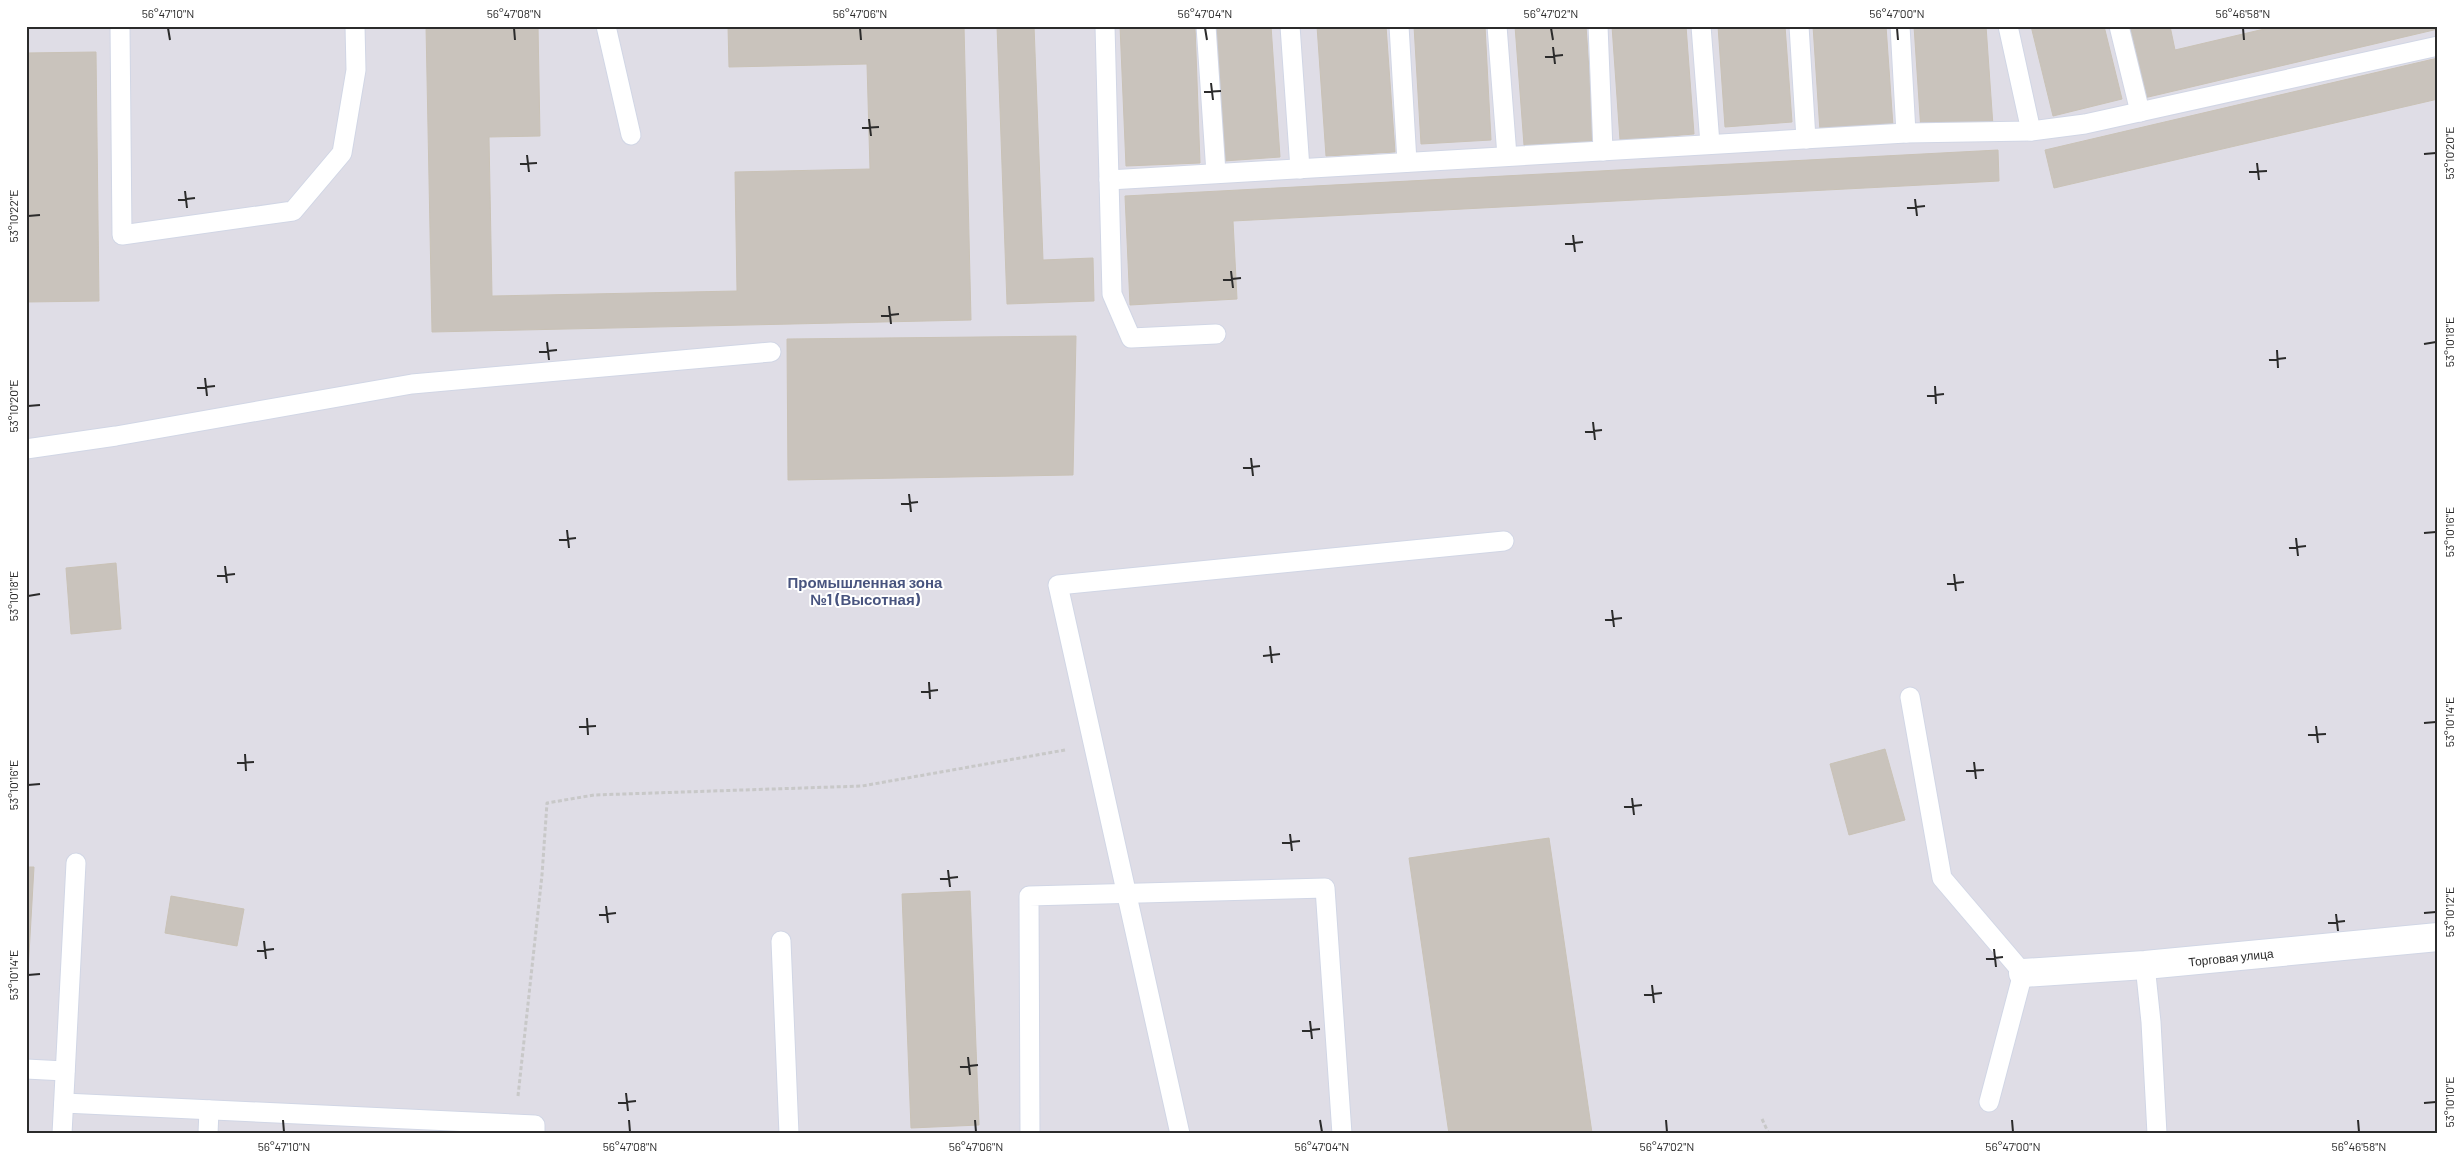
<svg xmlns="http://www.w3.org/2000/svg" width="2464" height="1160" viewBox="0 0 2464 1160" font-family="Barlow,sans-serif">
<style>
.industrial{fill:#dfdde6}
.building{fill:#c9c3bc;stroke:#c9c2b6}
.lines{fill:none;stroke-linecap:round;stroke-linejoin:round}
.service-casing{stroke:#d1d6e5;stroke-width:21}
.minor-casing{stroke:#d1d6e5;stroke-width:30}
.path{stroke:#c8c8c8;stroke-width:3;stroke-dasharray:4 2.5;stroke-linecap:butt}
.service{stroke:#fff;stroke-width:19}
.minor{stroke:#fff;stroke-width:28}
.ticks{fill:none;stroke:#2b2b2b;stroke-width:2}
.labels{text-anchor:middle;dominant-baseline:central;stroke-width:4;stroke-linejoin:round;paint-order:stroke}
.street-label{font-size:12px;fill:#2b2b2b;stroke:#fff}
.quarter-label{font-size:15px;font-weight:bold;fill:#48547f;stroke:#fff}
.neatline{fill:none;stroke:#2b2b2b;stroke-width:2}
.ticks-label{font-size:12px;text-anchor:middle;fill:#2b2b2b}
</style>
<rect width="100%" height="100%" fill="#eee6dc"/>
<rect class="industrial" x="26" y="26" width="2412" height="1108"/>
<g class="building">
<path d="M 426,26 L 538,26 L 540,136 L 489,137 L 492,296 L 737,291 L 735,172 L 870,169 L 867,64 L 729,67 L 728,26 L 964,26 L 971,320 L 432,332 Z"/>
<path d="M 997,26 L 1034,26 L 1043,260 L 1093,258 L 1094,301 L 1007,304 Z"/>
<path d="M 1120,26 L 1195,26 L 1200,163 L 1126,166 Z"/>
<path d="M 1215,26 L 1271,26 L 1280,157 L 1224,161 Z"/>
<path d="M 1317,26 L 1386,26 L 1395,152 L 1326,156 Z"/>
<path d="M 1414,26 L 1485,26 L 1491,140 L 1421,144 Z"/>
<path d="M 1515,26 L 1586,26 L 1594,141 L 1524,145 Z"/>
<path d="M 1612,26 L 1686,26 L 1694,134 L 1620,140 Z"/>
<path d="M 1718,26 L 1785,26 L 1792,122 L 1725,127 Z"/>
<path d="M 1813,26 L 1886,26 L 1893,126 L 1820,131 Z"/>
<path d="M 1914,26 L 1986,26 L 1993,126 L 1921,131 Z"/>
<path d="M 2031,26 L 2104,26 L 2122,99 L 2053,116 Z"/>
<path d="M 2127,26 L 2170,26 L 2175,50 L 2277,26 L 2438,26 L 2438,29 L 2144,98 Z"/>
<path d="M 96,52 L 99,301 L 26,302 L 26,53 Z"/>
<path d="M 2438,58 L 2438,99 L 2054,188 L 2045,150 Z"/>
<path d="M 1998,150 L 1999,181 L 1233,221 L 1237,299 L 1130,305 L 1125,196 Z"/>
<path d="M 1076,336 L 1073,475 L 788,480 L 787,339 Z"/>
<path d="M 116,563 L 121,629 L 71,634 L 66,568 Z"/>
<path d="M 1885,749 L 1905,820 L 1849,835 L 1830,764 Z"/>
<path d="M 1549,838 L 1592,1133 L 1449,1134 L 1409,858 Z"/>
<path d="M 26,867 L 34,867 L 26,1006 Z"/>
<path d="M 970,891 L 979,1125 L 911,1128 L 902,894 Z"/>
<path d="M 171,896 L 244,909 L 237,946 L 165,933 Z"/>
</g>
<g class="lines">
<g class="service-casing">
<g id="service">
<path d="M 120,26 L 122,235 L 293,211 L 342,153 L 356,70 L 355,26"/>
<path d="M 606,26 L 631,135"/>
<path d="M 1105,26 L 1112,294 L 1131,338 L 1216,334"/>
<path d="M 1206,26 L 1216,173"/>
<path d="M 1290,26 L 1300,169"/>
<path d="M 1399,26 L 1407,162"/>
<path d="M 1497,26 L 1507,156"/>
<path d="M 1598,26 L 1603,151"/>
<path d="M 1701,26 L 1710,144"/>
<path d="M 1799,26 L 1806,139"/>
<path d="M 1900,26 L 1906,133"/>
<path d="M 2008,26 L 2031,131"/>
<path d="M 2119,26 L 2140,112"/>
<path d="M 1109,180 L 1906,133 L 2031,131 L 2085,124 L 2438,46"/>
<path d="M 26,449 L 116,436 L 412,384 L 771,352"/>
<path d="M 1910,697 L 1942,878 L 2023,973 L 1989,1102"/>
<path d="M 781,941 L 789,1134"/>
<path d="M 2145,965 L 2151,1022 L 2157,1134"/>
<path d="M 26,1069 L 65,1071"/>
<path d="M 64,1103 L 535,1125 L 535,1134"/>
<path d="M 62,1134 L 76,863"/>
<path d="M 208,1134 L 209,1110"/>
<path d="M 1030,1134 L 1029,896 L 1325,888 L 1342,1134"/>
<path d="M 1180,1134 L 1058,585 L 1504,541"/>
</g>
</g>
<g class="minor-casing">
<path id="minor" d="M 2023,973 L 2145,965 L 2438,937"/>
</g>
<g class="path">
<path d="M 518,1096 L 542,875 L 547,803 L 594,795 L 862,786 L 1065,750"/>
<path d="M 1762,1119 L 1769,1134"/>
</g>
<use href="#service" class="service"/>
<use href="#minor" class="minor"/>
</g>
<path class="ticks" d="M 168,28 L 170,40M 514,28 L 515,40M 860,28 L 861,40M 1205,28 L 1207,40M 1551,28 L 1553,40M 1897,28 L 1898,40M 2243,28 L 2244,40M 1553,47 L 1555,64M 1545,57 L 1563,55M 1211,83 L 1213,100M 1204,92 L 1221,91M 869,119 L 871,136M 862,128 L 879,127M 2424,154 L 2436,153M 527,155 L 529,172M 2257,163 L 2259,180M 520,164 L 537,163M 2249,172 L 2267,171M 185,191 L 187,208M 1915,199 L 1917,216M 178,200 L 195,198M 1907,208 L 1925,206M 28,216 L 40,215M 1573,235 L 1575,252M 1565,244 L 1583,242M 1231,271 L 1233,288M 1223,280 L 1241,278M 889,306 L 891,324M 881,316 L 899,314M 547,342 L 549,360M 2424,344 L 2436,342M 2277,350 L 2278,368M 539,352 L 557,350M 2269,360 L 2286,358M 205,378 L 207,396M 1935,386 L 1936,404M 197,388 L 215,386M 1927,396 L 1944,394M 28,406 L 40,405M 1593,422 L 1595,440M 1585,432 L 1602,430M 1251,458 L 1253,476M 1243,468 L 1260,466M 909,494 L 911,512M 901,504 L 918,502M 567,530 L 569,548M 2424,533 L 2436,532M 2296,538 L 2298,556M 559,540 L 576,538M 2289,548 L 2306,546M 225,566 L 227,583M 1954,574 L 1956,591M 217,576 L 235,574M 1947,584 L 1964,582M 28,596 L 40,594M 1612,610 L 1614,627M 1605,620 L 1622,618M 1270,646 L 1272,663M 1263,656 L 1280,654M 929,682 L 930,699M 921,692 L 938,690M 587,718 L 588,735M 2424,723 L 2436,722M 2316,726 L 2318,743M 579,727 L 596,726M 2308,735 L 2326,734M 245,754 L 246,771M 1974,762 L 1976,779M 237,763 L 254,762M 1966,771 L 1984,770M 28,785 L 40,784M 1632,798 L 1634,815M 1624,807 L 1642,805M 1290,834 L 1292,851M 1282,843 L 1300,841M 948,870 L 950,887M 940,879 L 958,877M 606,906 L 608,923M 2424,913 L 2436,912M 2336,914 L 2338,931M 599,915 L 616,913M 2328,923 L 2345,921M 264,941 L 266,959M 1994,949 L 1996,967M 257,951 L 274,949M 1986,959 L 2003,957M 28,975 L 40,974M 1652,985 L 1654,1003M 1644,995 L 1662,993M 1310,1021 L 1312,1039M 1302,1031 L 1320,1029M 968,1057 L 970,1075M 960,1067 L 978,1065M 626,1093 L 628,1111M 618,1103 L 636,1101M 2424,1103 L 2436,1102M 283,1120 L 284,1132M 629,1120 L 630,1132M 975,1120 L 976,1132M 1320,1120 L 1322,1132M 1666,1120 L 1667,1132M 2012,1120 L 2013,1132M 2358,1120 L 2359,1132"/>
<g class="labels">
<g class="street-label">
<text transform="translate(2231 957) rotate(-6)">Торговая улица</text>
</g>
<g class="quarter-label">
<text x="865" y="582">Промышленная зона<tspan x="865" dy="17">№1 (Высотная)</tspan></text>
</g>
</g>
<rect width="2464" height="1160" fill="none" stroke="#ffffff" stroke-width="55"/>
<rect x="28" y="28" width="2408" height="1104" class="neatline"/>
<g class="ticks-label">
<text x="168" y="18">56°47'10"N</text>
<text x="514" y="18">56°47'08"N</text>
<text x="860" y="18">56°47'06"N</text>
<text x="1205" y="18">56°47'04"N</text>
<text x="1551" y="18">56°47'02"N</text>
<text x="1897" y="18">56°47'00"N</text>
<text x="2243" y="18">56°46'58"N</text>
<text transform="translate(2450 153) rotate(-90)" y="4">53°10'20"E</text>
<text transform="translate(14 216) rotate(-90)" y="4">53°10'22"E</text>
<text transform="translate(2450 342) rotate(-90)" y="4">53°10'18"E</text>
<text transform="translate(14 406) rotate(-90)" y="4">53°10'20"E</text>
<text transform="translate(2450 532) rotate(-90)" y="4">53°10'16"E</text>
<text transform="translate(14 596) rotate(-90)" y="4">53°10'18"E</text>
<text transform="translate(2450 722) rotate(-90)" y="4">53°10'14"E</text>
<text transform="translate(14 785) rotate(-90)" y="4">53°10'16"E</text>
<text transform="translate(2450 912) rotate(-90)" y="4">53°10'12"E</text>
<text transform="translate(14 975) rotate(-90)" y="4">53°10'14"E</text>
<text transform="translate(2450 1102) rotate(-90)" y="4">53°10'10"E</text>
<text x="284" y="1151">56°47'10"N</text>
<text x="630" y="1151">56°47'08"N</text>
<text x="976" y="1151">56°47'06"N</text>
<text x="1322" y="1151">56°47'04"N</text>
<text x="1667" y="1151">56°47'02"N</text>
<text x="2013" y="1151">56°47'00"N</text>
<text x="2359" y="1151">56°46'58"N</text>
</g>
</svg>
